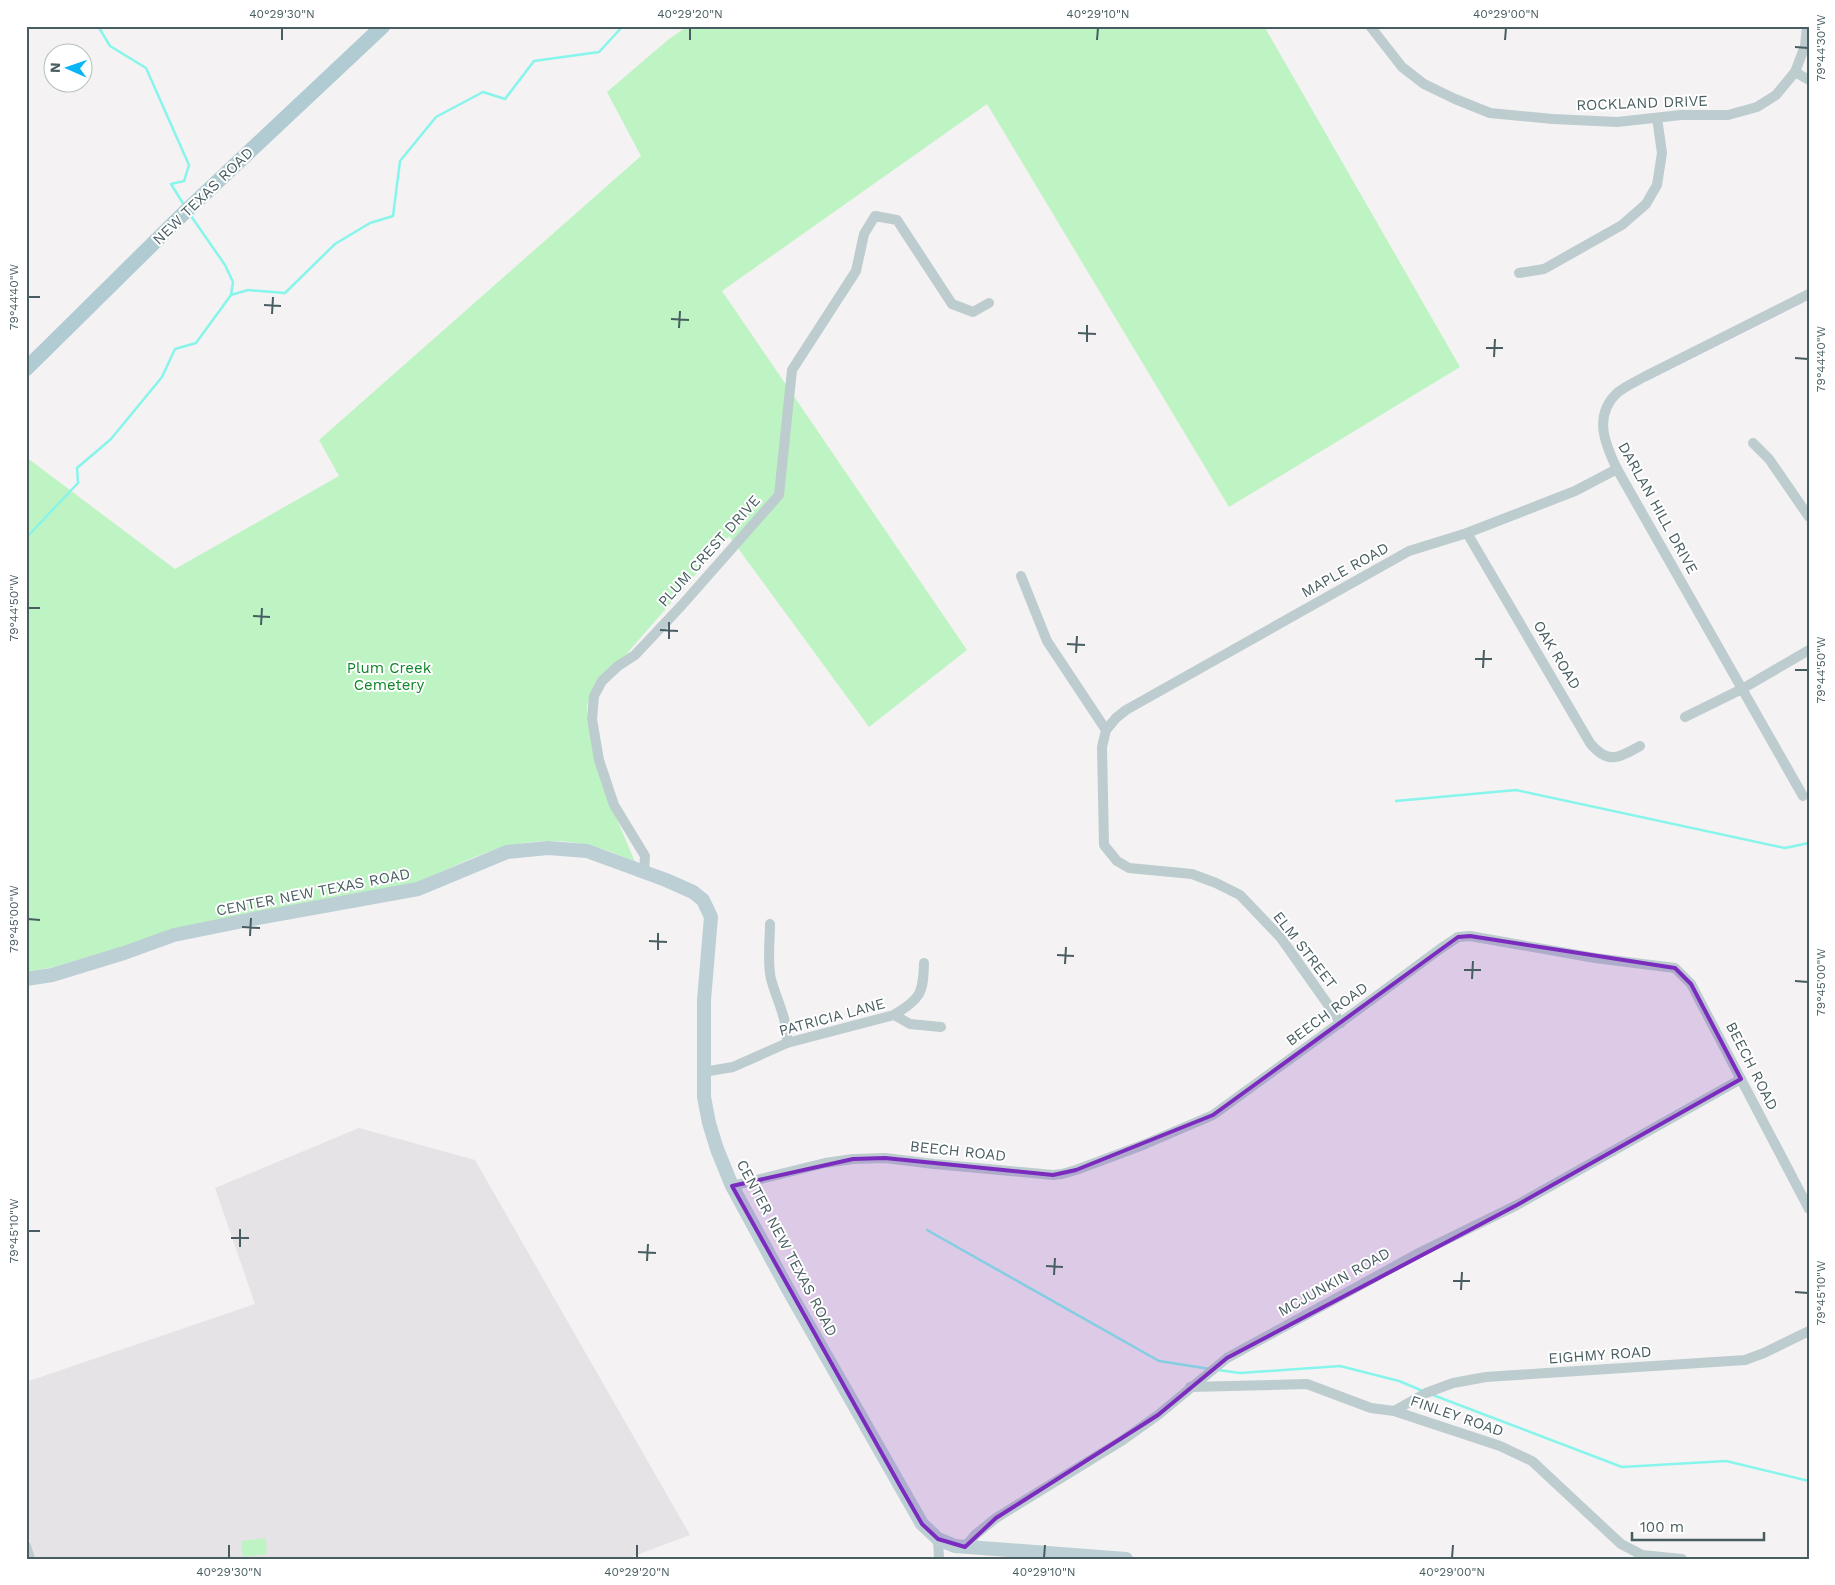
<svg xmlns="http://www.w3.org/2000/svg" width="1835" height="1585" viewBox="0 0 1835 1585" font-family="'Work Sans',sans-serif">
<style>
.education{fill:#e5e3e5}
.green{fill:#bef4c3}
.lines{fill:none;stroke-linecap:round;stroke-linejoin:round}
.stream{stroke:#87f5ec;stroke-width:2.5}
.street{stroke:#bccccf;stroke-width:10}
.secondary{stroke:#bccfd5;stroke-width:14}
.primary{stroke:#b0cbd2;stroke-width:15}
.marked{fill:#7b2cbf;fill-opacity:0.2;stroke:#7b2cbf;stroke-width:4;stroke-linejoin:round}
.ticks{fill:none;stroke:#485d61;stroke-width:2}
.labels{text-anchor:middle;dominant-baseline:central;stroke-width:4;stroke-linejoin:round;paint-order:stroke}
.street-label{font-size:15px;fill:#485d61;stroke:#fff}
.park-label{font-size:15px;fill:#0f8629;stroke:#fff}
.neatline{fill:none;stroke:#485d61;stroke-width:2}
.ticks-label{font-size:12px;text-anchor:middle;fill:#485d61}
</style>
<rect width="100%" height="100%" fill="#f4f2f2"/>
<path class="education" d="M 359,1128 L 475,1160 L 690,1535 L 626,1559 L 35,1559 L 26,1528 L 26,1382 L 255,1304 L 215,1188 Z"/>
<g class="green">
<path d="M 688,26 L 1264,26 L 1460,367 L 1229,507 L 987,104 L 722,291 L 967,650 L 869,727 L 729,536 L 623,658 L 593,688 L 587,706 L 587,720 L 596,763 L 606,793 L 635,862 C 622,857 609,850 595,847 C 556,836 512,841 475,857 C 455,865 436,875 415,883 L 193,925 L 54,967 L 26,972 L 26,457 L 175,569 L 339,476 L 319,440 L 641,156 L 607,92 L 669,39 Z"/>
<path d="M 266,1538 L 267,1554 L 243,1557 L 241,1541 Z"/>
</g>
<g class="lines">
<g class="stream">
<path d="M 98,26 L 110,46 L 146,68 L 189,165 L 184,181 L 171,184 L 184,205"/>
<path d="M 231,295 L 248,290 L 285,293 L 335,244 L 370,223 L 393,216 L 400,161 L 436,117 L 483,92 L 505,99 L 534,61 L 599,52 L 623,26"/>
<path d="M 26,538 L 78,483 L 77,468 L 111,439 L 162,377 L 175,349 L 196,343 L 231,295 L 233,282 L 225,265 L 191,216"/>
<path d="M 1396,801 L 1516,790 L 1785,848 L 1809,843"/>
<path d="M 927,1230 L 1159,1361 L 1210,1369"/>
<path d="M 1218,1370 L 1240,1373 L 1340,1366 L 1399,1381 L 1423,1391"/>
<path d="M 1433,1395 L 1622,1467 L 1726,1461 L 1809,1481"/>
</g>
<g class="street">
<path d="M 1370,26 L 1402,67 L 1424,84 L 1455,99 L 1490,113 L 1553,119 L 1617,122 L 1681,115 L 1728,115 L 1757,107 L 1776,95 L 1795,72 L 1805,46 L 1807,26"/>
<path d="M 1795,72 L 1809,80"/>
<path d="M 1519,273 L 1544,269 L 1622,225 L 1646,204 L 1657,185 L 1662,153 L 1657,118"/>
<path d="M 1753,443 L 1769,459 L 1809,517"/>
<path d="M 1467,533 L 1590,743 C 1608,765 1618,758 1640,746"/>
<path d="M 1021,576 L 1047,641 L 1106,730"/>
<path d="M 1685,717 L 1742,689 L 1809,650"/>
<path d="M 1803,796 L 1617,469 C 1605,444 1593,416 1617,393 C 1624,387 1635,382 1644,377 L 1809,294"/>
<path d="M 644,872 L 645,856 L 614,805 L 599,760 L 592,719 L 594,696 L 602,681 L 618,666 L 635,655 L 682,605 L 779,495 L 792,370 L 856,271 L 864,234 L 875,216 L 897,220 L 952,304 L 973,312 L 989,303"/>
<path d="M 770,924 C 770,941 767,962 771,979 C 777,1001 788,1020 787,1043"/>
<path d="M 894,1015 C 921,997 923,995 924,963"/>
<path d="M 1341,1023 L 1281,938 L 1240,895 L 1216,883 L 1192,874 L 1129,868 L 1117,861 L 1104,845 L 1102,747 L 1106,730 L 1116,718 L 1126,710 L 1409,551 L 1467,533 L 1575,491 L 1617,469"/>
<path d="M 703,1072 L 733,1067 L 787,1043 L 894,1015 L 910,1024 L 941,1027"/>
<path d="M 732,1186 L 825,1163 L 853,1159 L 885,1158 L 934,1164 L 1053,1175 L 1062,1174 L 1076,1170 L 1143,1145 L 1213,1115 L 1359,1009 L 1440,949 L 1458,937 L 1470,936 L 1595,958 L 1675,968 L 1691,984 L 1809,1209"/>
<path d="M 1190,1387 L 1307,1384 L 1371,1408 L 1394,1411 L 1500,1446 L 1532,1461 L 1621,1544 L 1642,1555 L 1682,1559"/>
<path d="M 1394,1411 L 1426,1393 L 1453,1383 L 1486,1377 L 1745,1360 L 1764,1353 L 1809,1331"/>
<path d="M 938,1539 L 939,1559"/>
<path d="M 26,1546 L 30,1559"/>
<path d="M 965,1547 L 975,1535 L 996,1518 L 1123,1440 L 1158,1415 L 1227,1358 L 1419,1253 L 1517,1205 L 1741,1079"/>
</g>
<path class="secondary" d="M 26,979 L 52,975 L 124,953 L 174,935 L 253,919 L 418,889 L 507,852 L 548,848 L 587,851 L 666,880 L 693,892 L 703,900 L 711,917 L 704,1000 L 704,1097 L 709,1123 L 717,1149 L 732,1186 L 789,1291 L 922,1524 L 938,1539 L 955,1546 L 1126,1559"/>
<path class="primary" d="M 26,369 L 183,214 L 383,26"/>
</g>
<path class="marked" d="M 1470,936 L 1675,968 L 1691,984 L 1741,1079 L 1517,1205 L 1227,1358 L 1158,1415 L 996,1518 L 965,1547 L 938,1539 L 922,1524 L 899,1484 L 732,1186 L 853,1159 L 885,1158 L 1053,1175 L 1076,1170 L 1213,1115 L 1458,937 Z"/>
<path class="ticks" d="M 282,40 L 282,28M 690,40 L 690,28M 1097,40 L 1098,28M 1505,40 L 1506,28M 1795,47 L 1808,48M 28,297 L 40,297M 264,305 L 281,306M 272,314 L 273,297M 671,319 L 689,320M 679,328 L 680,311M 1078,333 L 1096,334M 1087,342 L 1087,325M 1486,348 L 1503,348M 1494,357 L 1495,339M 1795,358 L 1808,359M 28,608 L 40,608M 253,616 L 270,617M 261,625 L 262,608M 660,630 L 678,631M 669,639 L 669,622M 1067,644 L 1085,645M 1076,653 L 1077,636M 1475,659 L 1492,659M 1483,668 L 1484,650M 1795,670 L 1808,670M 28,919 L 40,920M 242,927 L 260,928M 250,936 L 251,918M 649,941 L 667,942M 658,950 L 658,933M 1057,955 L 1074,956M 1065,964 L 1066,947M 1464,970 L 1481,970M 1472,979 L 1473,961M 1795,981 L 1808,982M 28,1231 L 40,1231M 231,1238 L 249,1238M 240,1247 L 240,1229M 638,1252 L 656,1253M 647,1261 L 648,1244M 1046,1266 L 1063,1267M 1054,1275 L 1055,1258M 1453,1281 L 1470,1281M 1461,1290 L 1462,1272M 1795,1292 L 1808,1293M 229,1558 L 229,1545M 637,1558 L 637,1545M 1044,1558 L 1045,1545M 1452,1558 L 1453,1545"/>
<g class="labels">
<g class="street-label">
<text transform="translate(1642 103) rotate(-2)">ROCKLAND DRIVE</text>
<text transform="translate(203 196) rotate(-44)">NEW TEXAS ROAD</text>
<text transform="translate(1658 508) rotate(61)">DARLAN HILL DRIVE</text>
<text transform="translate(709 551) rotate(-48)">PLUM CREST DRIVE</text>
<text transform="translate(1345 570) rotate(-29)">MAPLE ROAD</text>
<text transform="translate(1557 655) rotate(59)">OAK ROAD</text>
<text transform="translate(313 892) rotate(-11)">CENTER NEW TEXAS ROAD</text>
<text transform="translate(1305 950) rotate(52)">ELM STREET</text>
<text transform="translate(1327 1014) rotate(-36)">BEECH ROAD</text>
<text transform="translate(832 1017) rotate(-15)">PATRICIA LANE</text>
<text transform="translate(1752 1066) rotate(63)">BEECH ROAD</text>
<text transform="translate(958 1151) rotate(6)">BEECH ROAD</text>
<text transform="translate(787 1248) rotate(62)">CENTER NEW TEXAS ROAD</text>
<text transform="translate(1334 1282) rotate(-29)">MCJUNKIN ROAD</text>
<text transform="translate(1600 1355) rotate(-4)">EIGHMY ROAD</text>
<text transform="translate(1457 1416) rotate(19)">FINLEY ROAD</text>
</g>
<g class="park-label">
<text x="389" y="668">Plum Creek<tspan x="389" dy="17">Cemetery</tspan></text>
</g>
</g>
<rect width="1835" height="1585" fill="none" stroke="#ffffff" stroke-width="55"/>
<g transform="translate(68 68) rotate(272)"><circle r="24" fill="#ffffff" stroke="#b6bec0"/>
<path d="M0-4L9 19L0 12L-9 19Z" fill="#09b5f7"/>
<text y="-8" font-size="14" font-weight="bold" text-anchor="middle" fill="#485d61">N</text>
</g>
<path d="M1632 1532v8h132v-8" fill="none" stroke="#485d61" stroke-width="2.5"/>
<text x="1640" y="1532" font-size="15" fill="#485d61" stroke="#ffffff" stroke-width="4" paint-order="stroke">100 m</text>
<rect x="28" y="28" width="1780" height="1530" class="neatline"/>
<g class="ticks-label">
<text x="282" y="18">40°29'30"N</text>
<text x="690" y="18">40°29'20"N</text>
<text x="1098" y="18">40°29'10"N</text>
<text x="1506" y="18">40°29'00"N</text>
<text transform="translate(1821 48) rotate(-90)" y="4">79°44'30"W</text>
<text transform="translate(14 297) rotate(-90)" y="4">79°44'40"W</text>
<text transform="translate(1821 359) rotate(-90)" y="4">79°44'40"W</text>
<text transform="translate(14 608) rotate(-90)" y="4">79°44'50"W</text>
<text transform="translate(1821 670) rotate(-90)" y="4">79°44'50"W</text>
<text transform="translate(14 919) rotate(-90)" y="4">79°45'00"W</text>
<text transform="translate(1821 982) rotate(-90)" y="4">79°45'00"W</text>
<text transform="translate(14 1231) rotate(-90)" y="4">79°45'10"W</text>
<text transform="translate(1821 1293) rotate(-90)" y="4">79°45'10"W</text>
<text x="229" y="1576">40°29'30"N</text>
<text x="637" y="1576">40°29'20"N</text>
<text x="1044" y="1576">40°29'10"N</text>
<text x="1452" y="1576">40°29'00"N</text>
</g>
</svg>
